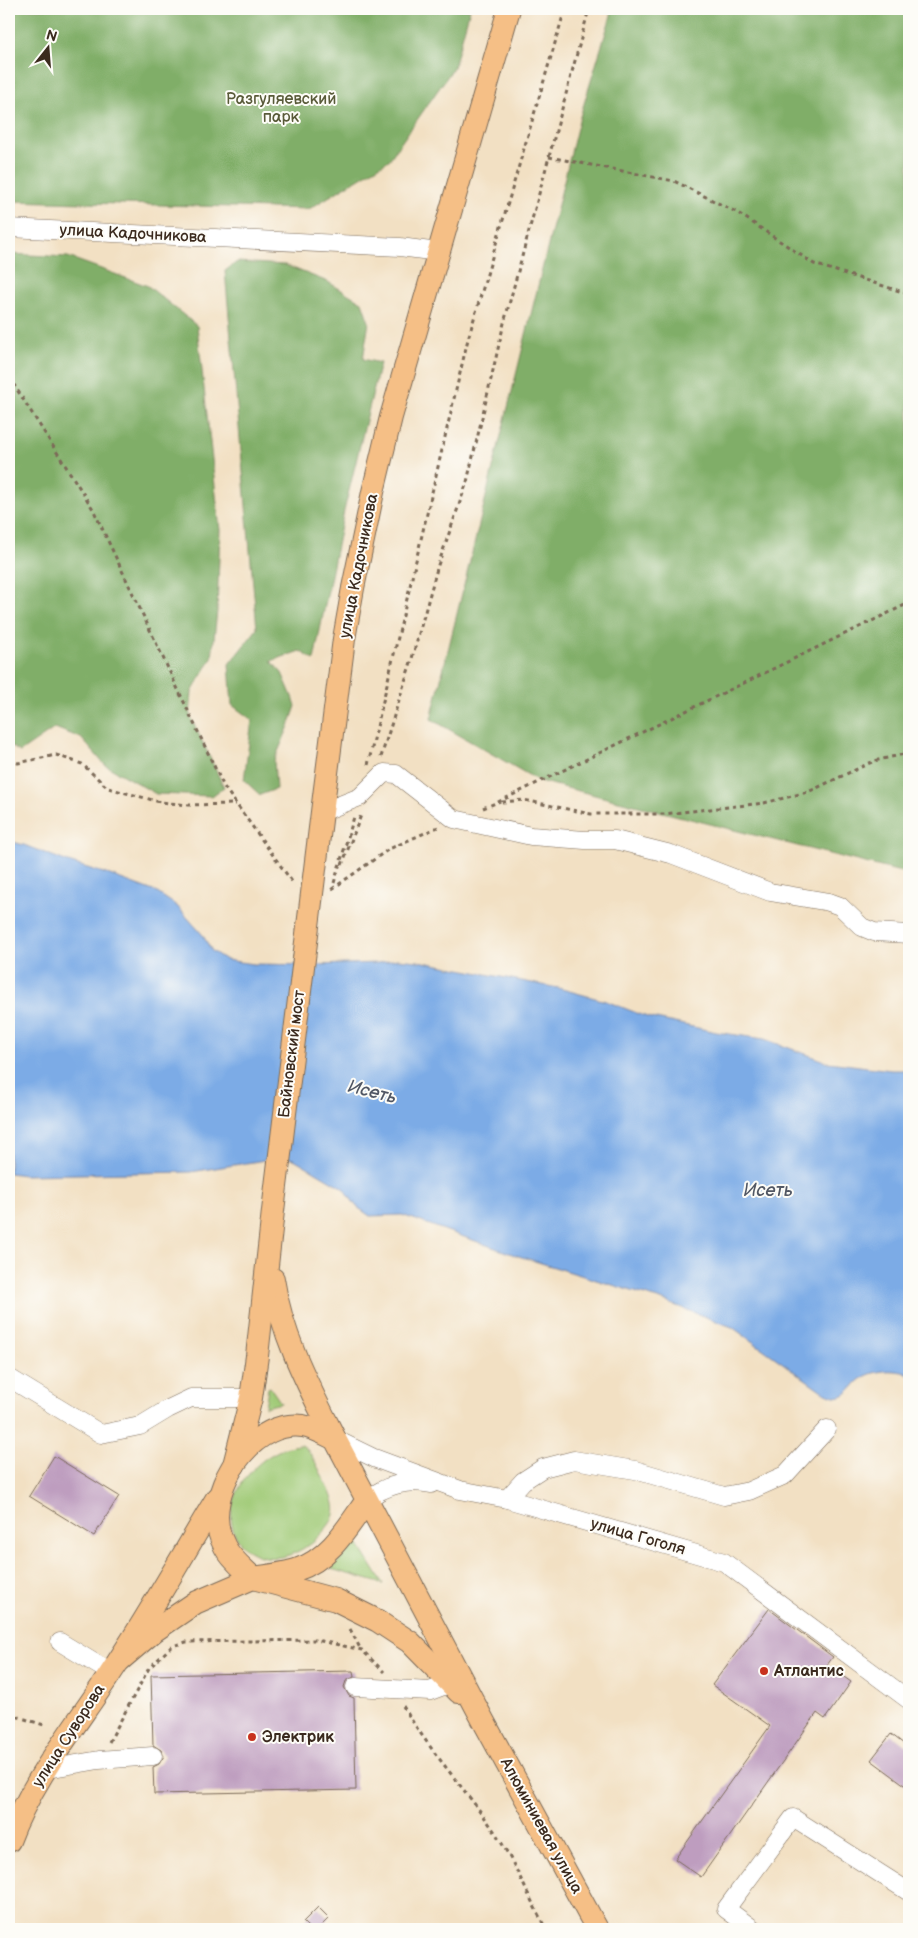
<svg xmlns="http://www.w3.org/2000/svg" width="918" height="1938" viewBox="0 0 918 1938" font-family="'Balsamiq Sans',sans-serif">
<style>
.green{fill:#a0ca77;stroke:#6e7a4a}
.forest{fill:#80ae68;stroke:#5e6c43}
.water{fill:#7babe6;stroke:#5b6a82}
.building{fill:#be9dbf}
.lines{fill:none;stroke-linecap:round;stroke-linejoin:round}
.minor-casing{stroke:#7b6a58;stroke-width:19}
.major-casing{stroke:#7b6a58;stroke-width:24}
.path{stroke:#7b6a58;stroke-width:3;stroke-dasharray:4 4;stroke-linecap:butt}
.minor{stroke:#fff;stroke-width:18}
.major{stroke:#f5bf86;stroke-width:22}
.poi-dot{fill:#c8321e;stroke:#fdfcf7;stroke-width:2}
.labels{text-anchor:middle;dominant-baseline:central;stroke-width:4;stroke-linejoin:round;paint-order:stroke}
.park-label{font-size:16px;fill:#595a39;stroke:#fdfcf7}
.street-label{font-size:16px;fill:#3b2a1e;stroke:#fdfcf7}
.poi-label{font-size:16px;font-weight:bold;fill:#3b2a1e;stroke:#fdfcf7;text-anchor:start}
.water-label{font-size:18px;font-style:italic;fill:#515764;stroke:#fdfcf7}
</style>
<rect width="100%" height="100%" fill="#fdfcf7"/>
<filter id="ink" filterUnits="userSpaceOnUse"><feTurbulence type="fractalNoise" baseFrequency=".02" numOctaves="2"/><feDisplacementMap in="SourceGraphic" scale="10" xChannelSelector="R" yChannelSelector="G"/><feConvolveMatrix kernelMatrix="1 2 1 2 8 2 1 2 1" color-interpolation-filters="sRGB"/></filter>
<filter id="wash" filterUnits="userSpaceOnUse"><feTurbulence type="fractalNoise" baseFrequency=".0096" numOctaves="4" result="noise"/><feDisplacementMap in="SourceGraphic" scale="20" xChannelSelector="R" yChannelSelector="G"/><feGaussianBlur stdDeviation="1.12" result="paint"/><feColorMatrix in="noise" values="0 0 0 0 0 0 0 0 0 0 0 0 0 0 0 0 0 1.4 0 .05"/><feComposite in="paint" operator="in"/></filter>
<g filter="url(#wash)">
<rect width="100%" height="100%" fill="#f2e0c3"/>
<g class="green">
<path d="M 270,1387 L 281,1403 L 265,1407 L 268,1388 Z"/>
<path d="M 298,1445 L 302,1445 C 313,1453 319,1471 326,1483 C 338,1508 339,1516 319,1536 C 270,1585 207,1543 241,1485 C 254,1464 274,1449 298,1445 Z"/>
<path d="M 357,1542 L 383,1584 L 331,1569 Z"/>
</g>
<g class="forest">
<path d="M 9,9 L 470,9 L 454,67 L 389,160 L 309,209 L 9,201 Z"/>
<path d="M 613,9 L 909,9 L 909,874 L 539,781 L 431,719 L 579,120 Z"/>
<path d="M 9,254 L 68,257 L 148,286 L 197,326 L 220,530 L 217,611 L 212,658 L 192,692 L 190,716 L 224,787 L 212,796 L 156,794 L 105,765 L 81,738 L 55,728 L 20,752 L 9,745 Z"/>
<path d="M 237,262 L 285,265 L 328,282 L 362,302 L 369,322 L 363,359 L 380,363 L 344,511 L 314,660 L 300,651 L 271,661 L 282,673 L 296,706 L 289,726 L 274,761 L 276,789 L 260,795 L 244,780 L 252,720 L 232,705 L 229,664 L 257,629 L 225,271 Z"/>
</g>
<path class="water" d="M 9,841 L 24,845 L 68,862 L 110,875 L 156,892 L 177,906 L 202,934 L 212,951 L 226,960 L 254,964 L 316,965 L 378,963 L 397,959 L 418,961 L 558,988 L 606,1001 L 647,1017 L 716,1032 L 764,1039 L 828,1062 L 891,1070 L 909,1070 L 909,1374 C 892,1368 869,1370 856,1383 C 852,1388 847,1394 841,1396 C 835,1398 827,1393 822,1391 L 732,1327 L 661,1300 L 512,1254 L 402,1215 L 370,1216 L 357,1207 L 343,1188 L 294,1159 L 283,1157 L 191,1172 L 24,1175 L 9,1173 Z"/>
<g id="blocks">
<g class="building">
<path d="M 54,1456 L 119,1496 L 94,1536 L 29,1496 Z"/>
<path d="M 769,1609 L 833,1657 L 827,1665 L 851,1682 L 825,1719 L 817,1713 L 701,1877 L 675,1859 L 770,1726 L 712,1685 Z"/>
<path d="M 353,1671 L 354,1677 L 346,1681 L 344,1687 L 349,1696 L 354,1698 L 356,1790 L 154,1794 L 153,1767 L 159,1764 L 164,1756 L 161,1750 L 153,1745 L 151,1675 Z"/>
<path d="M 891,1734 L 909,1748 L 909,1788 L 871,1760 Z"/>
<path d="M 318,1907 L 329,1918 L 318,1929 L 310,1929 L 303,1922 Z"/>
</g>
</g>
</g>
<g filter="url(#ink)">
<use href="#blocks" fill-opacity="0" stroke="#7b6a58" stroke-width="1"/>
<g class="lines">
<g class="minor-casing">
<g id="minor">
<path d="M 9,228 L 400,247 L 438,252"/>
<path d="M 322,812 L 360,797 L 384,773 L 396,774 L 454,819 L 531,836 L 585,840 L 615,840 L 671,854 L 770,892 L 829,902 L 840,906 L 862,927 L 874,932 L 909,934"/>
<path d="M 11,1379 L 101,1434 L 140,1426 L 168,1409 L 191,1398 L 251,1398"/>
<path d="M 335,1439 L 374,1458 L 460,1490 L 507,1499 L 724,1562 L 909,1700"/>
<path d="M 507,1499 L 523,1481 L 543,1468 L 574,1460 L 635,1470 L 724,1496 L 749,1491 L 785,1475 L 827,1429"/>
<path d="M 367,1500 C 385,1485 408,1479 431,1484"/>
<path d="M 60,1642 L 111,1673"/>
<path d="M 355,1687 L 430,1691 L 451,1683"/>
<path d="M 47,1769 L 99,1760 L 153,1756"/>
<path d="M 753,1929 L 726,1909 L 793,1818 L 909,1892"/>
</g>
</g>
<g class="major-casing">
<g id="major">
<path d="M 273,1279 C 282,1337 309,1387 335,1439"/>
<path d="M 234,1465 L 251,1398 L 257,1356 L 273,1211 L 322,812 L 344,639 L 353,588 L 373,492 L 391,417 L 509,9"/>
<path d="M 367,1500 C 348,1527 329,1560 296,1570 C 282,1574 268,1576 253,1578 C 244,1569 231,1559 225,1547 C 221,1539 217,1527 217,1517 C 217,1475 256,1420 303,1426 C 314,1428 325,1434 335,1439 L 484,1722 L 597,1929"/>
<path d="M 120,1660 L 154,1631 L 195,1603 L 253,1578 L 336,1600 L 378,1621 L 410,1642 L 459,1692"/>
<path d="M 9,1841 C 32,1779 76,1726 112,1671 C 149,1615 182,1556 217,1498"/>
</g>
</g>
<g class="path">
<path d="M 549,157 L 674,181 L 738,213 L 814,264 L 909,294"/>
<path d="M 9,377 L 93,509 L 224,787 L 293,883"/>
<path d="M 381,757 L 411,662 L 438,565 L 467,482 L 504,323 L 589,9"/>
<path d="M 9,761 L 18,763 L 56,755 L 82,764 L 108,788 L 160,802 L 189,805 L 236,804"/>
<path d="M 368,765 L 468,339 L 565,9"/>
<path d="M 502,802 L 524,800 L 591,814 L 664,814 L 764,803 L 808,792 L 874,761 L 909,753"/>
<path d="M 483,808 L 498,802 L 909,603"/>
<path d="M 342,865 L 361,815"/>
<path d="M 334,883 L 354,817"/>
<path d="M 332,889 L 389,849 L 438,827"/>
<path d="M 350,1629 L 361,1650"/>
<path d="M 403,1706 C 428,1749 462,1785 490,1825 C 512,1856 528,1896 546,1929"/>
<path d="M 9,1714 L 44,1725"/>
<path d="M 109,1742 L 149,1668 L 172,1646 L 186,1642 L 316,1640 L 362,1650 L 384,1672"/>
</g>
<use href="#minor" class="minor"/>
<use href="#major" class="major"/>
</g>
</g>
<g class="poi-dot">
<circle cx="764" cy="1671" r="5"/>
<circle cx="252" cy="1737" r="5"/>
</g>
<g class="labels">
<g class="park-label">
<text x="281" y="99">Разгуляевский<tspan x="281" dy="18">парк</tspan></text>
</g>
<g class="street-label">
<text transform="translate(133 234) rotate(3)">улица Кадочникова</text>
<text transform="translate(359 566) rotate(-79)">улица Кадочникова</text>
<text transform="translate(292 1054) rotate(-83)">Байновский мост</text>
<text transform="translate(638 1537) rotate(16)">улица Гоголя</text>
<text transform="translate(69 1736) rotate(-57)">улица Суворова</text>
<text transform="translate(541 1826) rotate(61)">Алюминиевая улица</text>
</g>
<g class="poi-label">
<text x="774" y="1671">Атлантис</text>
<text x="262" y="1737">Электрик</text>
</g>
<g class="water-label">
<text transform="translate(372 1092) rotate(14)">Исеть</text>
<text x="768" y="1190">Исеть</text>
</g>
</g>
<rect width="918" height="1938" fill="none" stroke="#fdfcf7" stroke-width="30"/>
<g transform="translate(48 48) rotate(17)" stroke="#fdfcf7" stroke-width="4" paint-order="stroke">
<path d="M0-4L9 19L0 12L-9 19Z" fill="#3b2a1e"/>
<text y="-8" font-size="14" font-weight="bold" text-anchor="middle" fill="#3b2a1e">N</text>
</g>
</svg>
